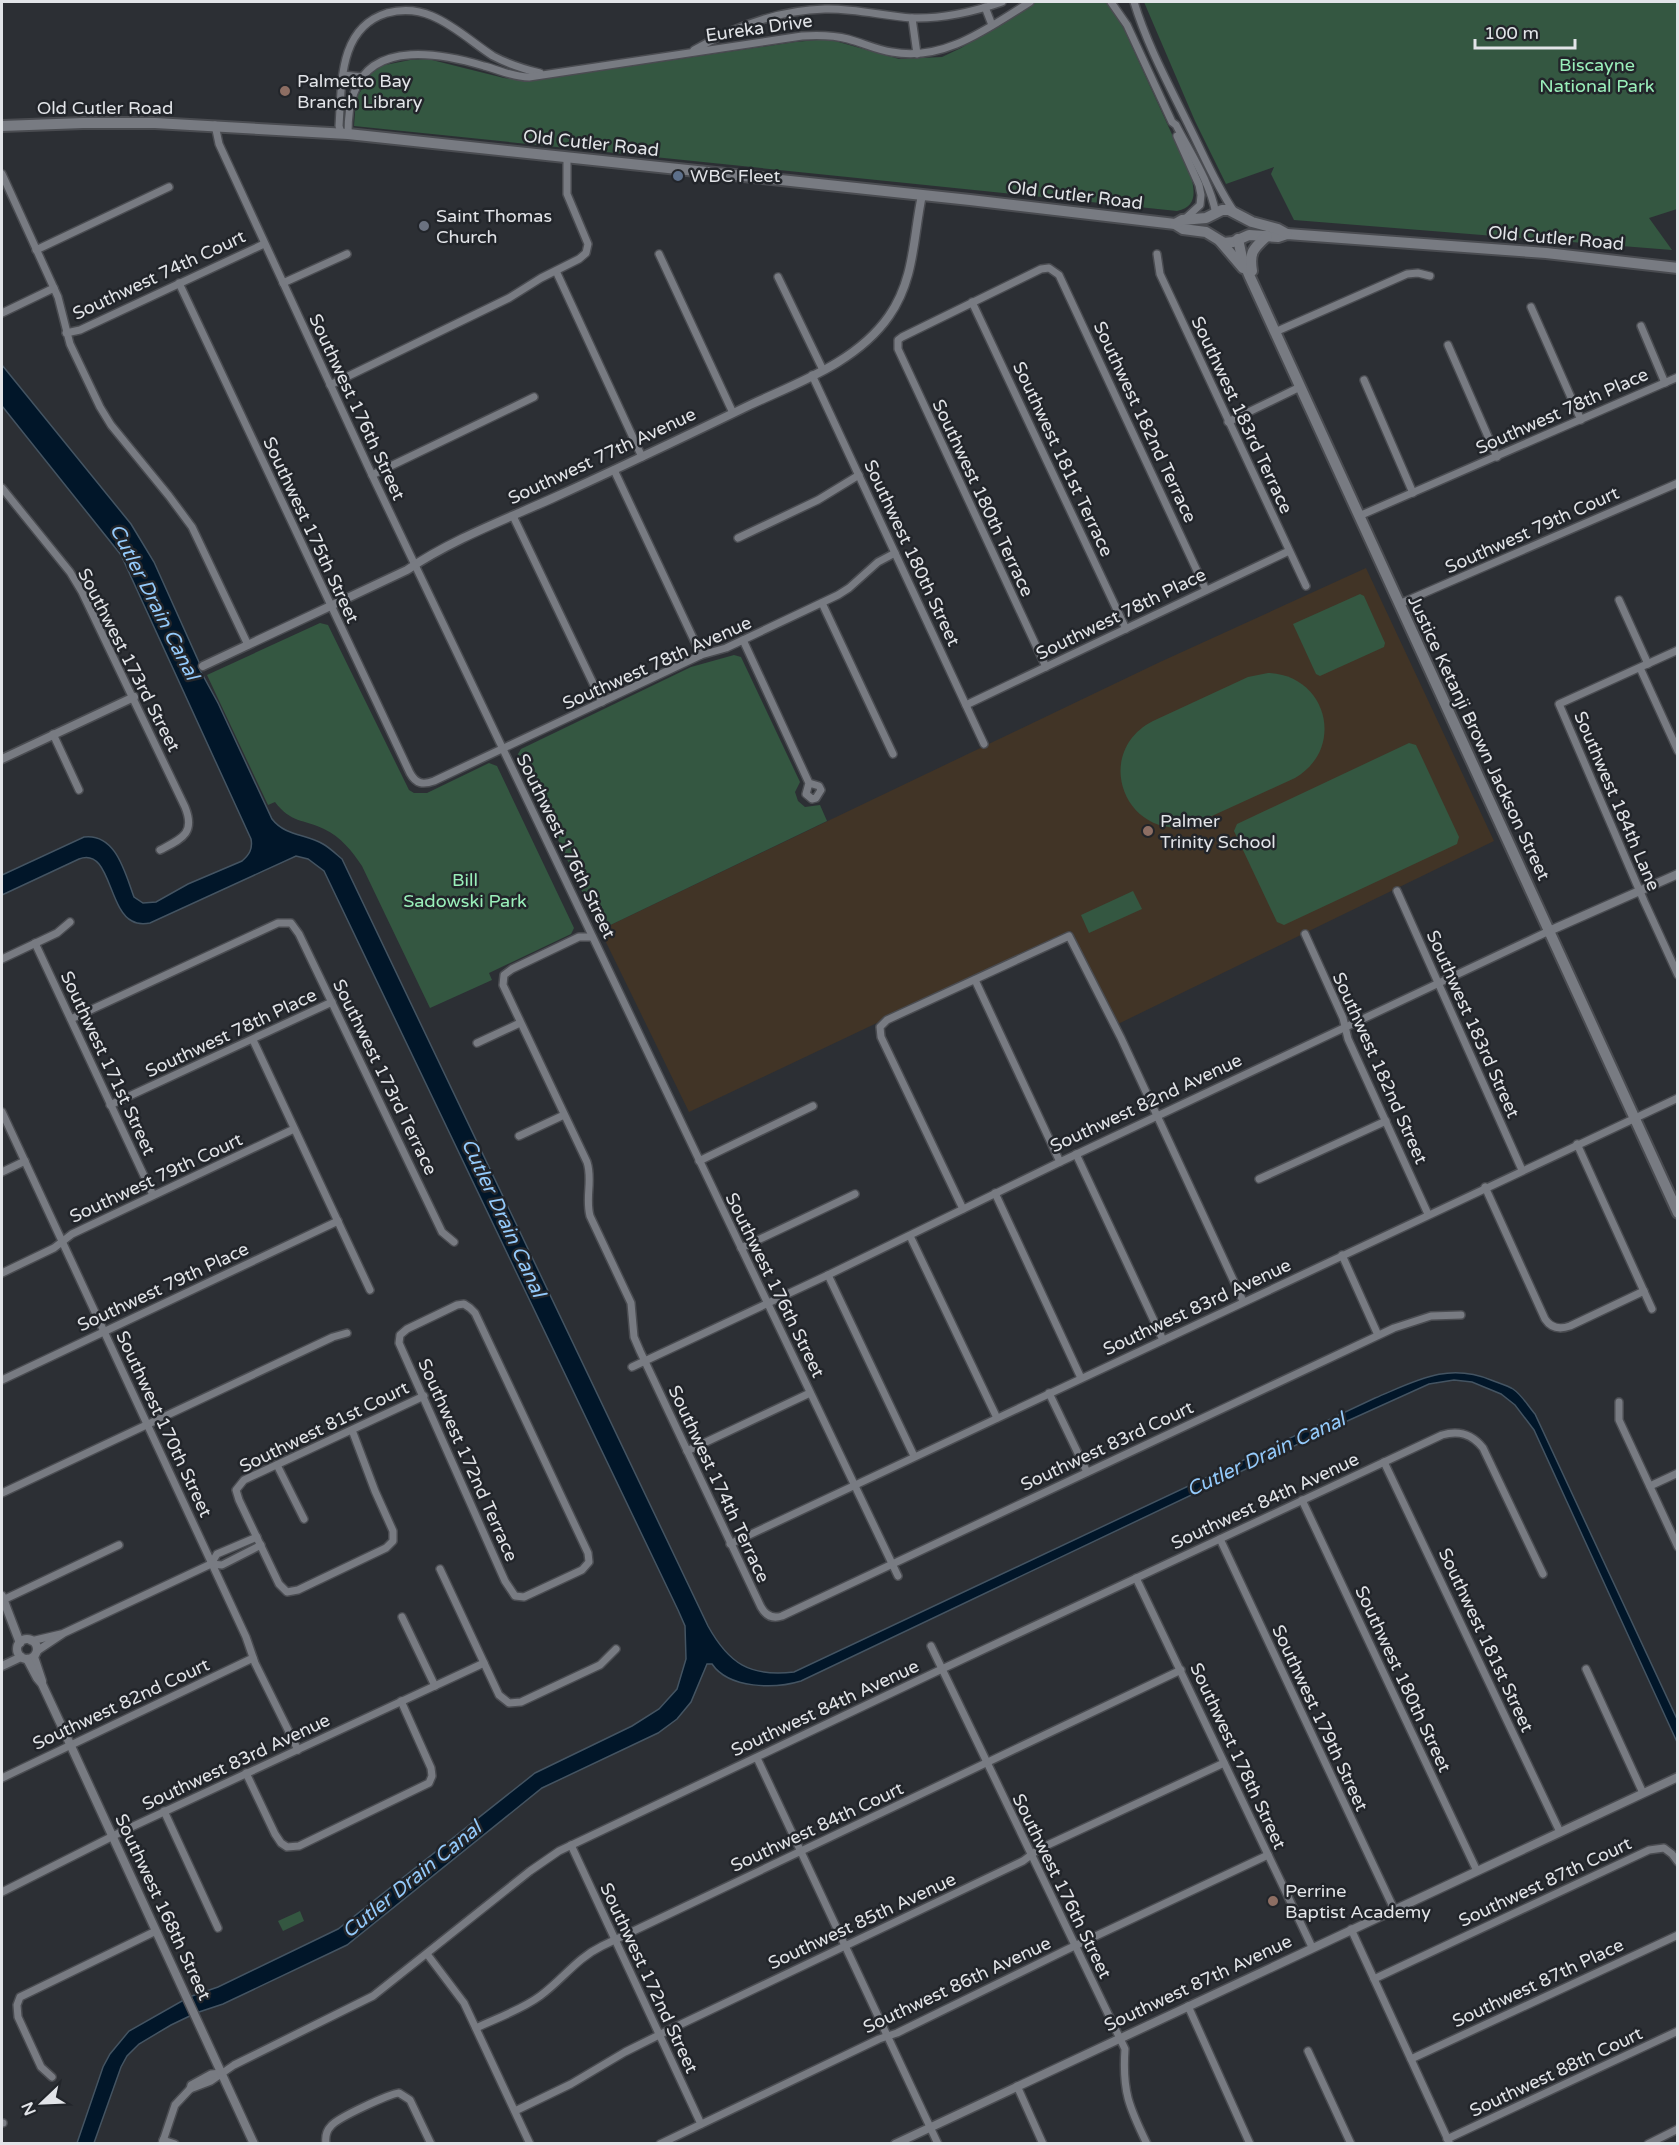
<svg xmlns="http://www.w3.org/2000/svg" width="1679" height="2145" viewBox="0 0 1679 2145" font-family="'Varela Round',sans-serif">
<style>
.education{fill:#413426}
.green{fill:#345741}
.water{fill:#011629;stroke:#445462;stroke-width:1.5}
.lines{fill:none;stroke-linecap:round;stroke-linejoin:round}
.minor-casing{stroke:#4a4c51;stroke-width:10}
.tertiary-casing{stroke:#4a4c51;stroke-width:11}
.secondary-casing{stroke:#4a4c51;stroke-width:14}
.minor{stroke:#787b82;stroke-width:7}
.tertiary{stroke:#787b82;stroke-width:8}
.secondary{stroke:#787b82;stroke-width:10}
.education-dot{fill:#8d6e63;stroke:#22252a;stroke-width:2}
.service-dot{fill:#5c6f8a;stroke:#22252a;stroke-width:2}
.worship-dot{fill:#6b7280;stroke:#22252a;stroke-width:2}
.labels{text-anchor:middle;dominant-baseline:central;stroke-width:5;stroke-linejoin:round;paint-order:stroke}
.street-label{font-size:18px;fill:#e2e4e8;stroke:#22252a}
.park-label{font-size:18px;fill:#9aefba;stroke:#22252a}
.poi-label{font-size:18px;fill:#e2e4e8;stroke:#22252a;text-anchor:start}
.water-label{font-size:20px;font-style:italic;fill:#94cafb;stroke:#22252a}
</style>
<rect width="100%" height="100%" fill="#2c2f34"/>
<path class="education" d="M 1366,568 L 1494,841 L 1118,1024 L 1071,931 L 689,1112 L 600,930 L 1160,662 Z"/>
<g class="green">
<path d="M 1035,2 L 1105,2 L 1108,4 L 1123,27 L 1191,176 C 1195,192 1197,207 1177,211 L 354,126 L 356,99 L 370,75 L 380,66 L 410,60 L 428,59 L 504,78 L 531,81 L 795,42 L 828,39 L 899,59 L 942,57 L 961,48 Z"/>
<path d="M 1144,2 L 1677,2 L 1677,209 L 1649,218 L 1672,250 L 1294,220 L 1271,174 L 1274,167 L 1226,184 L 1195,121 Z"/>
<path d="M 1360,594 L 1364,596 L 1385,643 L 1384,647 L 1320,676 L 1316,674 L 1293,624 Z"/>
<path d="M 320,623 L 328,625 L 409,790 L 414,793 L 427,793 L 489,763 L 497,766 L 574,928 L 571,934 L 489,973 L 492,980 L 430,1008 L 362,866 C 352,851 341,837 324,829 C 303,819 291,823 275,802 L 268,805 L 207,675 Z"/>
<path d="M 734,655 L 741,657 L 800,782 L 795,792 L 798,801 L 805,807 L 820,805 L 827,821 L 600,930 L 518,754 L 521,749 L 691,667 Z"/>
<path d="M 1268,673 C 1327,675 1346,748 1295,778 L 1190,826 C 1124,840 1092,752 1153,721 L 1248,677 Z"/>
<path d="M 1409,743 L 1416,745 L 1459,837 L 1457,844 L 1284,925 L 1277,922 L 1234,831 L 1237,824 Z"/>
<path d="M 1133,891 L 1142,909 L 1089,933 L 1081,915 Z"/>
<path d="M 300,1911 L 304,1921 L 283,1931 L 278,1921 Z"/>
</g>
<path class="water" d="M 2,365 L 131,524 L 154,562 L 202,669 L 200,670 L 218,703 L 272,819 C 285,836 306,834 323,844 C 330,848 336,854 342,859 L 708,1626 C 729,1664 750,1677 794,1672 L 1375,1398 C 1416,1381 1447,1362 1491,1380 C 1498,1383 1507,1385 1513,1389 C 1522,1395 1528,1406 1535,1414 L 1677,1719 L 1677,1742 L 1534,1430 L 1515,1405 L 1501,1394 L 1472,1382 L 1454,1380 L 1429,1384 L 1334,1427 L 801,1681 C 775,1689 729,1689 712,1664 L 707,1664 L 691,1702 L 677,1719 L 658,1733 L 542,1788 L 347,1945 L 223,2004 L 196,2013 L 171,2025 L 139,2044 L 127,2056 L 121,2067 L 94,2143 L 77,2143 L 103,2067 L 110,2054 L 129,2031 L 189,1997 L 218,1987 L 338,1929 L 535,1773 L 632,1726 L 659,1709 L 677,1689 L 686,1659 L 685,1626 L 678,1610 L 324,871 L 308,859 L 296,856 L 150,923 C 144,924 137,924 132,921 C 108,909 110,847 79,859 L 2,895 L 2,875 L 84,837 C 116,833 125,873 134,897 L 143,903 L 156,902 L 188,884 L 242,861 C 249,855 253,849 251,839 L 121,555 L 2,406 Z"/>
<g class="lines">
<g class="minor-casing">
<g id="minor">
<path d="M 1111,2 L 1127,25 L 1172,122 L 1176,125 C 1191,154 1210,182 1216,214"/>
<path d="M 1134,2 C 1147,45 1170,87 1190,128 C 1204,156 1216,185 1233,210"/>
<path d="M 985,7 L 992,25"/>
<path d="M 912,18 L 917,54"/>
<path d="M 694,50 C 734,27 779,10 825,9 C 854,8 883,16 912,18 C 943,19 973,12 1002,2"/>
<path d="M 343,75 L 362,77"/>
<path d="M 215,125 L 219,144 L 372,475 L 898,1576"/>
<path d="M 341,133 L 339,126 C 342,84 338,28 387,13 C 402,9 418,10 432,16 C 454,25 473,43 493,56 C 508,64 524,69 540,73"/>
<path d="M 348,134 C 348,120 349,105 354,93 C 372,39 444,54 484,66 C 500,70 512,77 529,77 L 802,36 C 818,35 833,35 848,39 C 863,43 877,50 892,52 C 944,62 988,28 1030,2"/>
<path d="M 1177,136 L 1199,185 L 1201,195 L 1200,205 L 1186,218"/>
<path d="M 2,174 L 58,297 L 70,344 L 100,407 L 111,425 L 169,496 L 192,527 L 248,645"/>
<path d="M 36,250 L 169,187"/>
<path d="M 659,254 L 733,413"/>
<path d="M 1157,254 L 1160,274 L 1306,586"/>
<path d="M 556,271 L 642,457"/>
<path d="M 778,277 L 823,370"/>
<path d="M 179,283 L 410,773 C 416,784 423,785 434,781 L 701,655 L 726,648 L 838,595 L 849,588 L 878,562 L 895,553"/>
<path d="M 283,283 L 347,254"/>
<path d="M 972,302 L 1126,629"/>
<path d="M 1531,307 L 1581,420"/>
<path d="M 2,313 L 54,288"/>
<path d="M 1641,326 L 1665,383"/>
<path d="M 1275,332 L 1407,274 L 1418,273 L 1430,276"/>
<path d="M 66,333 L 80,330 L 264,244"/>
<path d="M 1448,345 L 1497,457"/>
<path d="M 812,375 L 984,744"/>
<path d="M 1364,380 L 1413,493"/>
<path d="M 330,385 L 509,298 L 541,278 L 579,259 L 586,253 L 588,244 L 567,194 L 567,157"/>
<path d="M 1228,422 L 1300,387"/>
<path d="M 614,470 L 701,655"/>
<path d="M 372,475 L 534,397"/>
<path d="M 2,488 L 70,572 L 82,592 L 185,807 C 196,834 181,839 160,850"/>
<path d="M 513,516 L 602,702"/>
<path d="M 1359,516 L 1678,377"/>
<path d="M 738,538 L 818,500 L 859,475"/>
<path d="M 1619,600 L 1648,664"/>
<path d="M 822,603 L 893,754"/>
<path d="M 1399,604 L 1678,483"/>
<path d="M 743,640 L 809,783 L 806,794 L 812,799 L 816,798 L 821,790 L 819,786 L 809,783"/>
<path d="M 1678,650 L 1559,704 L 1644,901 L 1678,975"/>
<path d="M 1046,667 L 898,349 L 898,340 L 902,337 L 1041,269 L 1049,268 L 1059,275 L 1206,590"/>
<path d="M 1640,668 L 1678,751"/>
<path d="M 966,705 L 1289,551"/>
<path d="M 53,734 L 79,790"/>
<path d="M 1397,891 L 1522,1170"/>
<path d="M 1305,934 L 1343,1018 L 1348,1039 L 1428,1214"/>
<path d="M 592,937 L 579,937 L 512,969 L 504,975 L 503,985 L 587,1162 C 593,1180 585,1197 590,1216 L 631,1303 L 634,1337 L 640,1351 L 761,1607 C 766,1616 773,1619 782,1616 L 1394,1328 L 1431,1316 L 1461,1315"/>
<path d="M 35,943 L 153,1195"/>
<path d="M 2,959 L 57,933 L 70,922"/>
<path d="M 975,980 L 1060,1162"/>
<path d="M 71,1019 L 278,923 L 291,923 L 299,934 L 442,1232 L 454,1242"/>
<path d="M 253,1040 L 370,1290"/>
<path d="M 477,1043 L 520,1023"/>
<path d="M 110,1105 L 332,1002"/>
<path d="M 2,1112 L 246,1637 L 255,1663 L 298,1750"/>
<path d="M 519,1136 L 564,1115"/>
<path d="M 1577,1144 L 1652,1309"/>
<path d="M 1076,1154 L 1163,1340"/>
<path d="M 699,1161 L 813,1106"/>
<path d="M 2,1172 L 25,1161"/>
<path d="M 1259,1179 L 1386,1121"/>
<path d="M 1485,1187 L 1545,1319 C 1551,1328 1559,1330 1570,1326 L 1644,1291"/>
<path d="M 995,1193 L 1081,1378"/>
<path d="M 963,1209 L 881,1037 L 880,1027 L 887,1020 L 1069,936 L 1121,1038 L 1243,1301"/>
<path d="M 910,1236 L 997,1418"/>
<path d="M 741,1248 L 855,1194"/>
<path d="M 1342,1255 L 1378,1335"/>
<path d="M 2,1273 L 54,1248 L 72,1234 L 294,1129"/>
<path d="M 828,1275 L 914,1456"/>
<path d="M 464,1304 L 470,1308 L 475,1313 L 588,1553 L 589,1562 L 582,1570 L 524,1597 L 515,1596 L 505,1581 L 399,1343 L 400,1335 L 407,1329 L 457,1305 Z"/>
<path d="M 632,1367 L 828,1275 L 1060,1162 L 1549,931"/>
<path d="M 2,1380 L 338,1221"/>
<path d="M 1049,1393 L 1087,1472"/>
<path d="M 1619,1402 L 1619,1420 L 1678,1547"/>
<path d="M 352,1430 L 375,1491 L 393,1531 L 393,1541 L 386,1548 L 298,1590 L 287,1592 L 279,1584 L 239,1500 L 236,1490 L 244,1480 L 424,1396"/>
<path d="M 687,1451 L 810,1393"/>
<path d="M 1384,1462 L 1560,1832"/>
<path d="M 277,1465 L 304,1519"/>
<path d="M 1650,1486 L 1678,1473"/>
<path d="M 2,1493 L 333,1337 L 347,1333"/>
<path d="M 1302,1500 L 1477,1871"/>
<path d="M 1220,1539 L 1394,1909"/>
<path d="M 730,1544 L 1678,1098"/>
<path d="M 211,1564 L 217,1554 L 257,1537"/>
<path d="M 440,1569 L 499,1695 L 509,1703 L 521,1702 L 600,1665 L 616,1649"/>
<path d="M 1136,1578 L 1312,1947"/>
<path d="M 3,1600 L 119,1545"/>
<path d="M 402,1617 L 435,1686"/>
<path d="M 31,1641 L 61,1634"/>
<path d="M 931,1646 L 1125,2049 C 1122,2091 1129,2107 1147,2144"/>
<path d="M 37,1651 L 64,1633 L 211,1564 L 222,1565 L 261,1545"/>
<path d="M 1586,1669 L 1643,1793"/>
<path d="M 757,1758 L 938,2144"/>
<path d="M 246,1773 L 275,1834 L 281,1843 L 287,1847 L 299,1846 L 429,1783 L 432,1776 L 431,1768 L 401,1701"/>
<path d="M 2,1778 L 253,1658"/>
<path d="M 164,1811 L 218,1928"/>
<path d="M 571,1845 L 701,2124"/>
<path d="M 2,1892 L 125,1830 L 484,1663"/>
<path d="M 1351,1929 L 1449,2142"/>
<path d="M 427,1954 L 464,2003 L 530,2144"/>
<path d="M 1374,1979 L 1649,1850 L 1664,1848 L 1672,1854 L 1678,1862"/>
<path d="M 1188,2006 L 1250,2144"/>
<path d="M 476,2028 C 497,2018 521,2010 540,1996 C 562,1980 577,1958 602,1946 L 1181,1670"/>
<path d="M 1308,2051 L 1351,2144"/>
<path d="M 1411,2059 L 1678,1935"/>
<path d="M 52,2077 L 41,2067 L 18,2017 L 17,2005 L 20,1997 L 156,1931"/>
<path d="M 1017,2086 L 1043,2144"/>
<path d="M 190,2089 L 211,2081 L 234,2065 L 373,1996 L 530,1871 L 559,1851 L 942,1669 L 1442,1435 C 1459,1430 1472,1434 1483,1448 L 1543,1574"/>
<path d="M 515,2111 L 571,2084 L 625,2052 L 673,2028 L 1023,1861 L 1039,1849 L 1224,1763"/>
<path d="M 2,2123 L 3,2123"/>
<path d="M 1447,2139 L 1678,2031"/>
<path d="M 163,2140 L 175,2144"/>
<path d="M 162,2144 L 175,2105 L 190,2089 L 191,2085 L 211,2074 L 222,2073"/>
<path d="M 326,2144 C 325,2137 326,2131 331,2126 C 337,2118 389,2094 399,2093 L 410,2100 L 431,2144"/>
<path d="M 660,2144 L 879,2039 L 897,2033 L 1066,1950 L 1268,1855"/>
<path d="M 1648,2144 L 1678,2129"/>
</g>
</g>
<g class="tertiary-casing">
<g id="tertiary">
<path d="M 203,666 L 407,570 C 451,540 504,520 553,498 C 619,468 684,437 750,405 C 799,382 857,362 889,316 C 915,279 913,237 922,195"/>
<path d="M 2,759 L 134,697"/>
<path d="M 1549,931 L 1678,874"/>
<path d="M 2,1596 L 20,1643"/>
<circle cx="27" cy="1649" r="10"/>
<path d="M 34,1657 L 42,1681"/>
<path d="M 27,1659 L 37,1678 L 42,1684 L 70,1744 L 254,2144"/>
<path d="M 2,1666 L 21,1657"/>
<path d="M 895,2144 L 1678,1777"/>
</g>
</g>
<g class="secondary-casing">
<g id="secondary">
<path d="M 2,126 L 83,123 L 155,123 L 348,134 L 970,200 L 1175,224 L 1183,229 L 1206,232 L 1224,243 L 1233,242 L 1249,235 L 1278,237 L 1287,234 L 1546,253 L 1678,268"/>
<path d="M 1175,224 L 1182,220 L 1206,218 L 1222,210 L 1229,210 L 1252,222 L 1278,229 L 1287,234"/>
<path d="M 1238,239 L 1242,258 L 1250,277 L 1678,1213"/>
<path d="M 1220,241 L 1243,268"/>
<path d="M 1252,271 C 1249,252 1253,249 1267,236"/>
</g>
</g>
<use href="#minor" class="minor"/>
<use href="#tertiary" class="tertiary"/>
<use href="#secondary" class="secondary"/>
</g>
<g class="education-dot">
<circle cx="285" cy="91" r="6"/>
<circle cx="1148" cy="831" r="6"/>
<circle cx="1273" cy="1901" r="6"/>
</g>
<circle class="service-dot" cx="678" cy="176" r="6"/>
<circle class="worship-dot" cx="424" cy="226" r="6"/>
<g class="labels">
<g class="street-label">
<text transform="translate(759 28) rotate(-8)">Eureka Drive</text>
<text x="105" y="108">Old Cutler Road</text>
<text transform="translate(591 143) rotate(6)">Old Cutler Road</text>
<text transform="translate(1075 195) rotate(7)">Old Cutler Road</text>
<text transform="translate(1556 238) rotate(5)">Old Cutler Road</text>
<text transform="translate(159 275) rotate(-25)">Southwest 74th Court</text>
<text transform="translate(357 407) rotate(65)">Southwest 176th Street</text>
<text transform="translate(1562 411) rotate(-24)">Southwest 78th Place</text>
<text transform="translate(1242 415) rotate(65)">Southwest 183rd Terrace</text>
<text transform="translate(1145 422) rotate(65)">Southwest 182nd Terrace</text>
<text transform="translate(602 456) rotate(-25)">Southwest 77th Avenue</text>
<text transform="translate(1063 459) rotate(65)">Southwest 181st Terrace</text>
<text transform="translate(983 498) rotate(65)">Southwest 180th Terrace</text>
<text transform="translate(311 530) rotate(65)">Southwest 175th Street</text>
<text transform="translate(1532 530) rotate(-24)">Southwest 79th Court</text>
<text transform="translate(912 553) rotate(65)">Southwest 180th Street</text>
<text transform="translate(1121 614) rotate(-26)">Southwest 78th Place</text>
<text transform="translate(129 660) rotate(63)">Southwest 173rd Street</text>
<text transform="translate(657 663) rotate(-24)">Southwest 78th Avenue</text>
<text transform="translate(1479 738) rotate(65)">Justice Ketanji Brown Jackson Street</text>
<text transform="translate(1617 801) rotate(67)">Southwest 184th Lane</text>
<text transform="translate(566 846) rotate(64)">Southwest 176th Street</text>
<text transform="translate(1473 1024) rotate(66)">Southwest 183rd Street</text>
<text transform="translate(231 1033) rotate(-25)">Southwest 78th Place</text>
<text transform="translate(108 1063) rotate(65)">Southwest 171st Street</text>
<text transform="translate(1380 1068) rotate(66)">Southwest 182nd Street</text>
<text transform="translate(385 1077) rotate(64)">Southwest 173rd Terrace</text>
<text transform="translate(1146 1103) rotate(-25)">Southwest 82nd Avenue</text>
<text transform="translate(156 1178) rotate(-25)">Southwest 79th Court</text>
<text transform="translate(775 1285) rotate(64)">Southwest 176th Street</text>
<text transform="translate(163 1287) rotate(-25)">Southwest 79th Place</text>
<text transform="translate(1197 1307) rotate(-25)">Southwest 83rd Avenue</text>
<text transform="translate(164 1424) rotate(65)">Southwest 170th Street</text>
<text transform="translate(324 1427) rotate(-26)">Southwest 81st Court</text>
<text transform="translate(1107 1446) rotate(-25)">Southwest 83rd Court</text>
<text transform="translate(468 1460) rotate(66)">Southwest 172nd Terrace</text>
<text transform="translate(719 1484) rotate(65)">Southwest 174th Terrace</text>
<text transform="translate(1265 1501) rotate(-25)">Southwest 84th Avenue</text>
<text transform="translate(1486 1640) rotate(65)">Southwest 181st Street</text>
<text transform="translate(1403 1679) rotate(65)">Southwest 180th Street</text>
<text transform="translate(121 1704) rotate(-25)">Southwest 82nd Court</text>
<text transform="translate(825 1708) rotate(-25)">Southwest 84th Avenue</text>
<text transform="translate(1320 1718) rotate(65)">Southwest 179th Street</text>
<text transform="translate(1238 1756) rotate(65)">Southwest 178th Street</text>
<text transform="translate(236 1762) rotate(-25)">Southwest 83rd Avenue</text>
<text transform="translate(817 1827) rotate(-25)">Southwest 84th Court</text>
<text transform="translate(1545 1882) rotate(-25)">Southwest 87th Court</text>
<text transform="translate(1062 1886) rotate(64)">Southwest 176th Street</text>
<text transform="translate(163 1907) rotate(65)">Southwest 168th Street</text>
<text transform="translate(862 1921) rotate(-25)">Southwest 85th Avenue</text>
<text transform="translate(649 1978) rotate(65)">Southwest 172nd Street</text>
<text transform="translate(1198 1983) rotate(-25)">Southwest 87th Avenue</text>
<text transform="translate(1538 1983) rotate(-25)">Southwest 87th Place</text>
<text transform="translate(957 1985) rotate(-25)">Southwest 86th Avenue</text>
<text transform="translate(1556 2072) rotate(-25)">Southwest 88th Court</text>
</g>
<g class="park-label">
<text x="1597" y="65">Biscayne<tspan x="1597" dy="21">National Park</tspan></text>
<text x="465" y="880">Bill<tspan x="465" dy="21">Sadowski Park</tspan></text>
</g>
<g class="poi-label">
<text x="297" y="81">Palmetto Bay<tspan x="297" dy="21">Branch Library</tspan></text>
<text x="690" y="176">WBC Fleet</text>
<text x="436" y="216">Saint Thomas<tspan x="436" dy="21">Church</tspan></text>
<text x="1160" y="821">Palmer<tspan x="1160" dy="21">Trinity School</tspan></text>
<text x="1285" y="1891">Perrine<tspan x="1285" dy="21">Baptist Academy</tspan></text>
</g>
<g class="water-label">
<text transform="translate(154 602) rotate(63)">Cutler Drain Canal</text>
<text transform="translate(503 1218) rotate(65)">Cutler Drain Canal</text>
<text transform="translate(1266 1455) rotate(-25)">Cutler Drain Canal</text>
<text transform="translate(412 1880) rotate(-39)">Cutler Drain Canal</text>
</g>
</g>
<rect width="1679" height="2145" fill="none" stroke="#e2e4e8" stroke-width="6"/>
<g transform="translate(42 2103) rotate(247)" stroke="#22252a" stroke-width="4.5" paint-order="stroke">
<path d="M0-4.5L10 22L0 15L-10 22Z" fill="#e2e4e8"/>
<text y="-9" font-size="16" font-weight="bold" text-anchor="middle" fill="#e2e4e8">N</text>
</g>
<path d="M1475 39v9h100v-9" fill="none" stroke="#e2e4e8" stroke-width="3"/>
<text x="1484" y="39" font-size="18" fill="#e2e4e8" stroke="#22252a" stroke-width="4.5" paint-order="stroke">100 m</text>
</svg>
